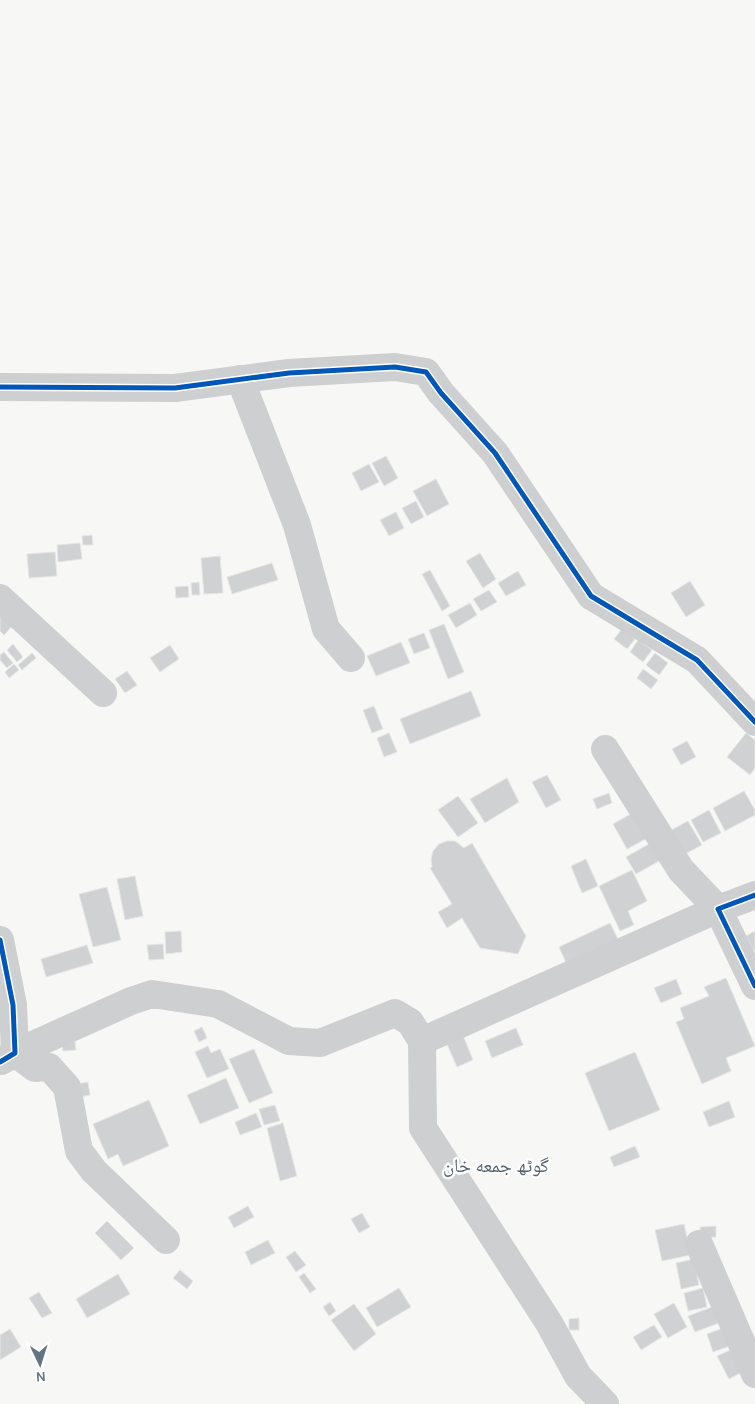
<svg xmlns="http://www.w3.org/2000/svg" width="755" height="1404" viewBox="0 0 755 1404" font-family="Karla,'Noto Naskh Arabic',sans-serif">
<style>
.building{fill:#cfd1d2;stroke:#e6e6e6}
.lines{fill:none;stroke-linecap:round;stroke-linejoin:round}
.minor{stroke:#cdcfd0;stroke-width:28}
.cycleway-casing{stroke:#fff;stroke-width:8}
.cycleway{stroke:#0057b8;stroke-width:5}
.labels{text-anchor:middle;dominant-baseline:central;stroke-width:5;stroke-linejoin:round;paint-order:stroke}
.quarter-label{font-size:19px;fill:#54636d;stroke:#fff}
</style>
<rect width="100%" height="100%" fill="#f7f7f6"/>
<g class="building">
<path d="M 386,456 L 398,478 L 384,486 L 372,463 Z"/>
<path d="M 369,464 L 379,482 L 361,491 L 352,473 Z"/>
<path d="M 436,479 L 449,504 L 427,516 L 413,491 Z"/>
<path d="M 416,501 L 424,517 L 411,524 L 402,508 Z"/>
<path d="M 396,512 L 404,528 L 389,536 L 380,520 Z"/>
<path d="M 92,535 L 93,545 L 83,545 L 82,536 Z"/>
<path d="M 80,543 L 82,559 L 58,562 L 57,545 Z"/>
<path d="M 55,552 L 57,576 L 29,578 L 27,554 Z"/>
<path d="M 480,553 L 496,579 L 483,588 L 466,561 Z"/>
<path d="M 220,556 L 223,593 L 204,594 L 201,558 Z"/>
<path d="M 272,563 L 278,580 L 232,594 L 227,577 Z"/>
<path d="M 430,570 L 450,606 L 442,611 L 422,574 Z"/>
<path d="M 518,571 L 526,585 L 506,596 L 498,583 Z"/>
<path d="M 690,581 L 705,605 L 686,617 L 671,593 Z"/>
<path d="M 199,582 L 200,595 L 192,595 L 191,583 Z"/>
<path d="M 188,586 L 189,597 L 176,598 L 175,587 Z"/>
<path d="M 489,590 L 497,602 L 481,611 L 473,599 Z"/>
<path d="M 470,603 L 477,615 L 456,628 L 448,615 Z"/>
<path d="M 0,614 L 13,625 L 4,635 L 0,631 Z"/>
<path d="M 444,624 L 464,672 L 448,679 L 429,630 Z"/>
<path d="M 622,629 L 635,639 L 627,649 L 614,639 Z"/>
<path d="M 424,633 L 430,648 L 414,654 L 408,639 Z"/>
<path d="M 638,640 L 652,650 L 643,662 L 630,652 Z"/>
<path d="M 401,642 L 410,663 L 376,676 L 367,656 Z"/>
<path d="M 13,644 L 23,657 L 17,662 L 7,650 Z"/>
<path d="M 170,645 L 179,659 L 160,672 L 150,658 Z"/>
<path d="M 4,652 L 13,663 L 7,668 L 0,660 L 0,655 Z"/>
<path d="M 32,653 L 36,658 L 22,670 L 18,665 Z"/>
<path d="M 655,653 L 668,663 L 659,675 L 646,665 Z"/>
<path d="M 14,664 L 19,670 L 9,678 L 5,672 Z"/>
<path d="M 643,669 L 658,680 L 651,689 L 637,678 Z"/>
<path d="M 127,671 L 137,685 L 125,693 L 115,679 Z"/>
<path d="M 471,691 L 481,716 L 410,744 L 400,719 Z"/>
<path d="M 374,706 L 383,729 L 372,733 L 363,710 Z"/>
<path d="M 389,733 L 397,752 L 384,757 L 377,738 Z"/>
<path d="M 746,733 L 755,740 L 755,768 L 750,775 L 727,757 Z"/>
<path d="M 687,741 L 696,757 L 681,765 L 672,749 Z"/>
<path d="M 547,775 L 561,800 L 546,808 L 532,782 Z"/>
<path d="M 507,778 L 519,802 L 485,823 L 470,799 Z"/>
<path d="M 744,791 L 755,810 L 755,815 L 725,831 L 713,808 Z"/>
<path d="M 609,793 L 612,803 L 597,809 L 593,799 Z"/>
<path d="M 458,796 L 478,823 L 458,837 L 438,810 Z"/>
<path d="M 709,810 L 721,833 L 703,842 L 691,820 Z"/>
<path d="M 636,811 L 651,836 L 627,849 L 613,824 Z"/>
<path d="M 688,821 L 702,845 L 677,858 L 664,834 Z"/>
<path d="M 656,840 L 666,857 L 636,874 L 626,857 Z"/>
<path d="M 447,841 L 455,841 L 464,848 L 472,843 L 526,936 L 518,954 L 480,948 L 462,918 L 447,928 L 438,912 L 452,904 L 430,868 L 432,867 L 431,859 L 433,851 L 439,844 Z"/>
<path d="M 586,859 L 598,886 L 582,893 L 571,866 Z"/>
<path d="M 632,870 L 647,901 L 628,911 L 634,925 L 620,931 L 599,886 Z"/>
<path d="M 135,876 L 143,916 L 125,920 L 117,879 Z"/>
<path d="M 107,887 L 121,940 L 93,947 L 79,894 Z"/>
<path d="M 610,923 L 619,941 L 567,965 L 559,947 Z"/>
<path d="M 181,931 L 182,952 L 166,954 L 165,932 Z"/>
<path d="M 755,931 L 755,950 L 754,951 L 746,936 Z"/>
<path d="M 163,944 L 164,959 L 149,960 L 147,945 Z"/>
<path d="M 87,945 L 93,963 L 46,977 L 41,959 Z"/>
<path d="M 726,978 L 755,1046 L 726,1058 L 731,1071 L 702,1084 L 676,1022 L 684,1019 L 680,1008 L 709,996 L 704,987 Z"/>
<path d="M 676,979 L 682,994 L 661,1003 L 654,988 Z"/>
<path d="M 202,1027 L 207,1038 L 199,1042 L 194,1031 Z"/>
<path d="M 460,1028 L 473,1060 L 457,1067 L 443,1035 Z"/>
<path d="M 516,1028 L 523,1045 L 492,1058 L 485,1041 Z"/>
<path d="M 74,1035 L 76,1050 L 63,1051 L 61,1037 Z"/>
<path d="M 208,1046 L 211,1053 L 220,1049 L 229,1069 L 207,1078 L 195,1052 Z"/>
<path d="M 254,1049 L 273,1093 L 249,1103 L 229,1059 Z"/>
<path d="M 635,1052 L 660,1110 L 609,1131 L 585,1073 Z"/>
<path d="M 226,1078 L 239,1108 L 200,1124 L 187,1095 Z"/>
<path d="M 88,1082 L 90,1095 L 79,1097 L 77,1084 Z"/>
<path d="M 149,1100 L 169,1146 L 123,1166 L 118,1154 L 108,1159 L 93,1124 Z"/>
<path d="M 729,1101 L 735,1117 L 709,1127 L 703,1112 Z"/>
<path d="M 275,1105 L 280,1121 L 264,1125 L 259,1109 Z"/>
<path d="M 256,1113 L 262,1127 L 240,1135 L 235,1122 Z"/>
<path d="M 283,1123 L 297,1176 L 280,1181 L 267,1128 Z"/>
<path d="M 635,1146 L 640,1157 L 614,1167 L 610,1157 Z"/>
<path d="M 248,1206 L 254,1217 L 234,1228 L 228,1217 Z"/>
<path d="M 362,1213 L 370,1227 L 359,1233 L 351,1219 Z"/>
<path d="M 107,1221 L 134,1248 L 121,1260 L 95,1233 Z"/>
<path d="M 684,1224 L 691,1255 L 662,1261 L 655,1230 Z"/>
<path d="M 716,1226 L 716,1237 L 701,1238 L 700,1227 Z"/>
<path d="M 268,1240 L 275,1253 L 251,1265 L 245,1252 Z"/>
<path d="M 295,1251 L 306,1265 L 296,1272 L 286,1257 Z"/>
<path d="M 694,1259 L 699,1285 L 681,1289 L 676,1263 Z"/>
<path d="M 180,1270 L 193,1281 L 187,1289 L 173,1278 Z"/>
<path d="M 304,1273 L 316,1289 L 310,1293 L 299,1277 Z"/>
<path d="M 118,1274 L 130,1294 L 87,1318 L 76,1299 Z"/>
<path d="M 399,1288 L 411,1307 L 377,1327 L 366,1308 Z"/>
<path d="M 703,1288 L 707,1307 L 688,1311 L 684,1293 Z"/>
<path d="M 39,1292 L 52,1313 L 42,1318 L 29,1298 Z"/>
<path d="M 330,1302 L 336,1311 L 329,1316 L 323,1307 Z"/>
<path d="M 674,1303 L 687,1327 L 668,1338 L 654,1314 Z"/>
<path d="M 354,1304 L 376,1334 L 354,1351 L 331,1320 Z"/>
<path d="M 712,1307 L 719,1323 L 695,1332 L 688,1316 Z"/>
<path d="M 579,1318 L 579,1330 L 569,1330 L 569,1319 Z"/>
<path d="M 654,1325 L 662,1337 L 641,1350 L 633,1337 Z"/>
<path d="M 723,1328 L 730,1346 L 713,1352 L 707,1334 Z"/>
<path d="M 10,1329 L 21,1347 L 0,1360 L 0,1335 Z"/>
<path d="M 732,1349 L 744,1371 L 729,1379 L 717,1356 Z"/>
</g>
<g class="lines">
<g class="minor">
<path d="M 240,379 L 297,525 L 326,629 L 351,658"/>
<path d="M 0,387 L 175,388 L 289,373 L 395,367 L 426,372 L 441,393 L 495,453 L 591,596 L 697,660 L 755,722"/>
<path d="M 0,598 L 103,693"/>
<path d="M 755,895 L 718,909 L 755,986"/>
<path d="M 0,940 L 13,1005 L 15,1053 L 1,1061"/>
<path d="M 422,1041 L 718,909 L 681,870 L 605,749"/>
<path d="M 166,1240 L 94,1171 L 79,1151 L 67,1087 L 49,1067 L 35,1068 L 15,1053 L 131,1001 L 152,994 L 218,1004 L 289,1041 L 320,1043 L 395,1013 L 410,1022 L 422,1041 L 423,1128 L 549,1323 L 578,1376 L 605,1404"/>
<path d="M 699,1244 L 755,1374"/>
</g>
<g class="cycleway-casing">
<g id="cycleway">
<path d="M 0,387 L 175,388 L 289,373 L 395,367 L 426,372 L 441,393 L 495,453 L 591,596 L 697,660 L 755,722"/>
<path d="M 755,895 L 718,909 L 755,986"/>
<path d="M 0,940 L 13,1005 L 15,1053 L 0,1062"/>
</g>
</g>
<use href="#cycleway" class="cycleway"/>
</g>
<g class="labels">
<g class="quarter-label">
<text x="496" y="1166">گوٹھ جمعه خان</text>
</g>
</g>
<g transform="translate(40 1364) rotate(176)" stroke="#ffffff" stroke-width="4" paint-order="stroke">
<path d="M0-4L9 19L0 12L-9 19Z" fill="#627582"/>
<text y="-8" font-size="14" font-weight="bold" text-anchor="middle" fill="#627582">N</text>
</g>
</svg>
